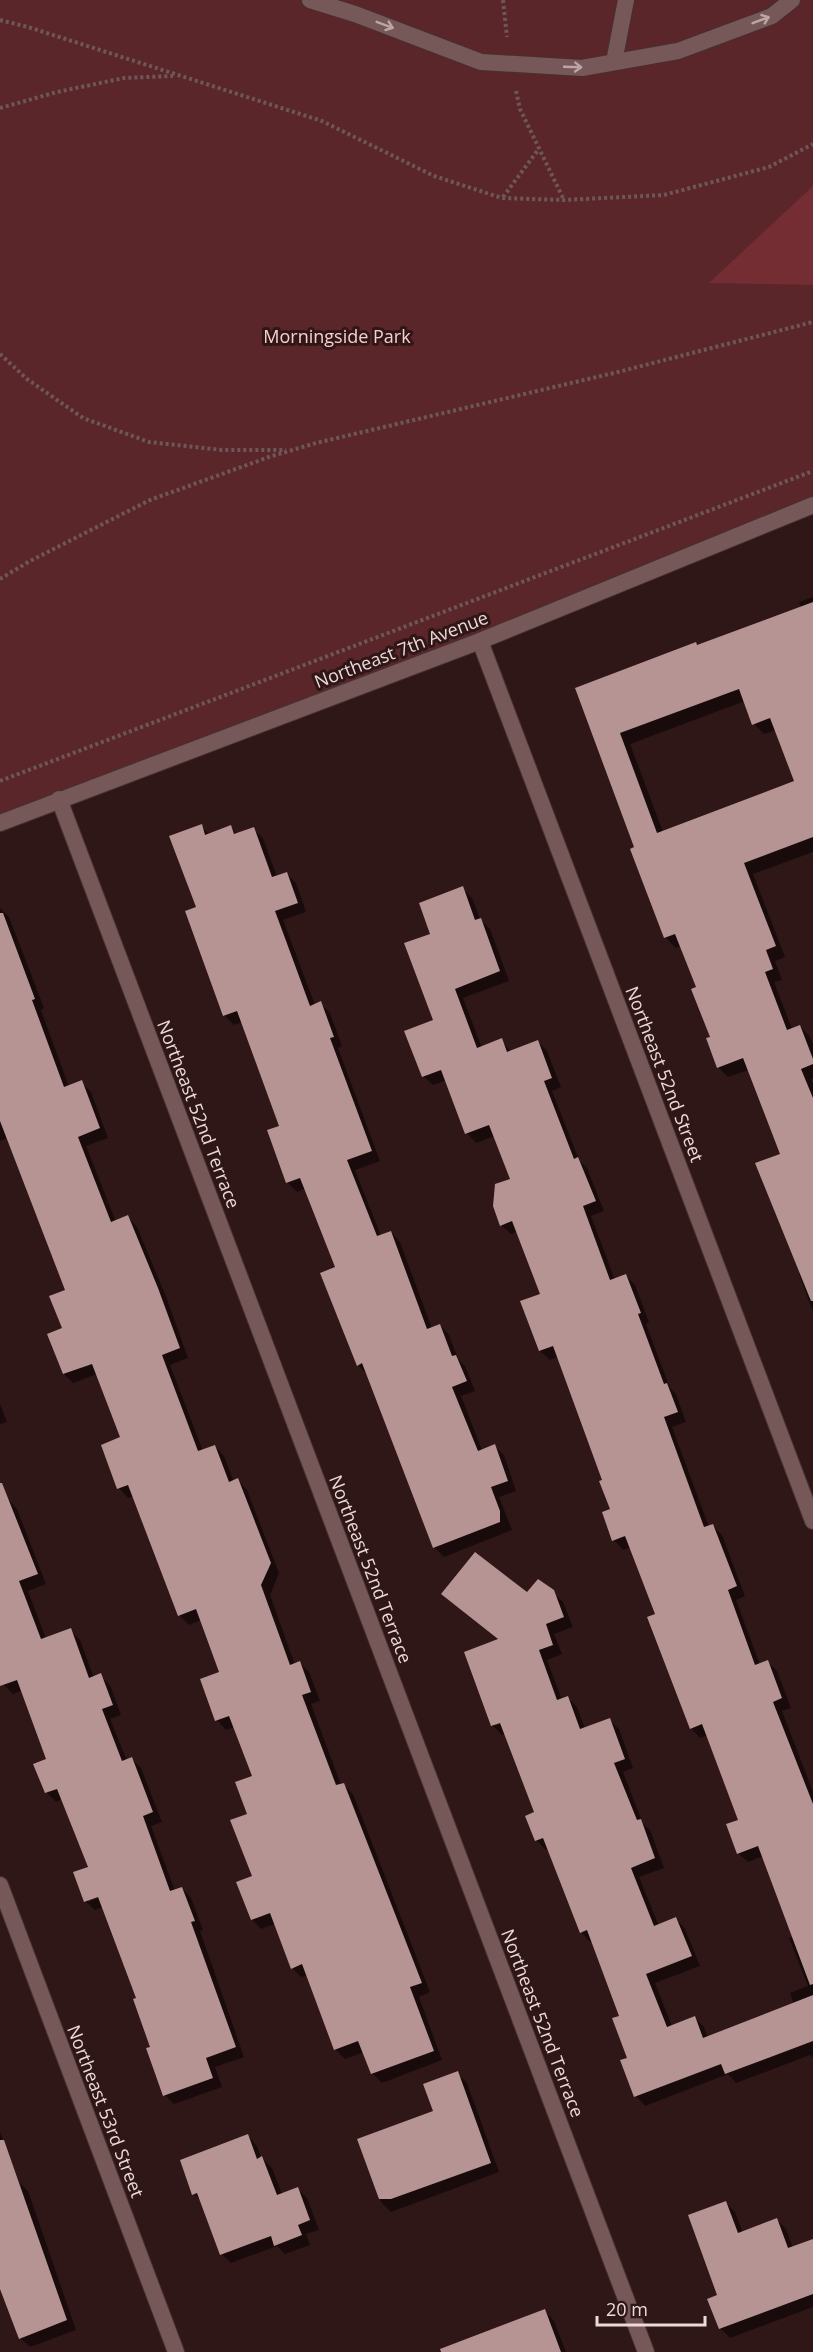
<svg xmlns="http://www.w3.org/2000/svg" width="813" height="2352" viewBox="0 0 813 2352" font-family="'Open Sans',sans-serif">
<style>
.green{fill:#5b262a}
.forest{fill:#742d33}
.shadow{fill:#0007;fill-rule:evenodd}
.building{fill:#b69494;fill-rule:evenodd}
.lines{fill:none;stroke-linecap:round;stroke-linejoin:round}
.service-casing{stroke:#453133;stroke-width:18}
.minor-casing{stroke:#453133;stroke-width:18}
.path{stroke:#6e5758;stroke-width:4;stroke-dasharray:3 3;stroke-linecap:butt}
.service{stroke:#765858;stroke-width:16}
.minor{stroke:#765858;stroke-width:16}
.oneway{stroke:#bda5a5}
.labels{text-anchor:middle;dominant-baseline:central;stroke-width:6;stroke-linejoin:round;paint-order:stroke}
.park-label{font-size:18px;fill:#fbcece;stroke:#2f1617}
.street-label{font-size:18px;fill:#ecd9d9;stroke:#2f1617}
</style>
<rect width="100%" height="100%" fill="#2f1617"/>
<path class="green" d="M 0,0 L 813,0 L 813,505 L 0,823 Z"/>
<path class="forest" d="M 813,186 L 813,285 L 709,283 Z"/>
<g class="shadow">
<path d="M 813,597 L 813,852 L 753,874 L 785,957 L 775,961 L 782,980 L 774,982 L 792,1029 L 800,1026 L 810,1037 L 813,1044 L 813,1079 L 811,1079 L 813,1084 L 813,1312 L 799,1274 L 802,1273 L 782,1155 L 749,1070 L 728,1077 L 718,1067 L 712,1037 L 698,988 L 681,946 L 676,948 L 666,938 L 631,850 L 636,848 L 576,689 L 801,608 L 799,602 ZM 745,701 L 754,724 L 764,734 L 776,730 L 796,782 L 663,832 L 630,744 Z"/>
<path d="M 201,826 L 210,835 L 231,827 L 238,835 L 253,829 L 263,838 L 277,877 L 286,873 L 296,883 L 306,912 L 283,920 L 315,1005 L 320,1003 L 330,1013 L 342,1046 L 338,1048 L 380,1161 L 355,1170 L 381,1236 L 391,1232 L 400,1242 L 432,1329 L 440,1325 L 449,1335 L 458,1359 L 465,1366 L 475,1391 L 461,1396 L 482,1450 L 494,1446 L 504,1455 L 516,1491 L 499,1497 L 512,1530 L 444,1557 L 434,1547 L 367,1374 L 358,1365 L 337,1268 L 306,1188 L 297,1192 L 287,1182 L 281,1127 L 243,1022 L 234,1025 L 224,1015 L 198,908 Z"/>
<path d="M 462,888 L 472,898 L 480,919 L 490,929 L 509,981 L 463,998 L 482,1048 L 501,1040 L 511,1051 L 538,1042 L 547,1051 L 561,1087 L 552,1091 L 579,1160 L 587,1168 L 604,1211 L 591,1216 L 615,1280 L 626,1276 L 635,1285 L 649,1322 L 646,1324 L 670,1388 L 676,1394 L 686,1422 L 672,1427 L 709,1527 L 712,1525 L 722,1535 L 745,1596 L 736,1600 L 760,1665 L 768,1662 L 777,1671 L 791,1708 L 782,1711 L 813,1792 L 813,2058 L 810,2055 L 736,2083 L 728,2074 L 645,2106 L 636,2096 L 622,2061 L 629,2058 L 621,2017 L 593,1941 L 590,1942 L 581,1932 L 548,1849 L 546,1850 L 536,1840 L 536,1813 L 506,1733 L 502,1735 L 492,1725 L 499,1640 L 443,1594 L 527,1594 L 553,1592 L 563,1602 L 573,1627 L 554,1634 L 562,1654 L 547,1660 L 562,1700 L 568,1698 L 577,1707 L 585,1729 L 609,1720 L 619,1729 L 633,1768 L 623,1772 L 643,1824 L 650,1830 L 664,1868 L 639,1877 L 659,1926 L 676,1919 L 685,1929 L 700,1966 L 655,1983 L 672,2026 L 695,2018 L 704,2027 L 708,2038 L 794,2004 L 790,1993 L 808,1986 L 789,1938 L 794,1936 L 763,1856 L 748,1862 L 738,1853 L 740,1820 L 708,1735 L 700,1738 L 691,1728 L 657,1615 L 631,1547 L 623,1550 L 614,1540 L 612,1510 L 604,1481 L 558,1357 L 550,1360 L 540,1351 L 542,1295 L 518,1231 L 511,1234 L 501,1225 L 512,1180 L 495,1136 L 476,1143 L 467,1133 L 447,1080 L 433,1085 L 423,1076 L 435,1021 L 432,935 ZM 508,1721 L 495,1726 L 495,1723 Z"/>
<path d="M 0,908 L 9,917 L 44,1008 L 41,1010 L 69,1087 L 81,1082 L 91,1092 L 108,1138 L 86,1146 L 116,1222 L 128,1217 L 137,1227 L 167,1299 L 188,1358 L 170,1365 L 203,1451 L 215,1446 L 224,1456 L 234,1482 L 238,1480 L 247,1490 L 279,1573 L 270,1595 L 295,1665 L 300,1663 L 309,1672 L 320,1701 L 311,1704 L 341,1785 L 343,1784 L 353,1794 L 430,1992 L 419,1997 L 442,2060 L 382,2083 L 372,2073 L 364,2052 L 345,2059 L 336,2050 L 308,1975 L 301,1977 L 292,1968 L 275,1924 L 261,1929 L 252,1919 L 254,1877 L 249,1815 L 254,1777 L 235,1727 L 226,1730 L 217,1720 L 202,1680 L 221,1673 L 201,1620 L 189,1625 L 179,1615 L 134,1496 L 128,1498 L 119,1488 L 122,1438 L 97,1374 L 73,1383 L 64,1374 L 64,1329 L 67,1291 L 8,1138 L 0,1141 Z"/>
<path d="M 0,1404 L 7,1422 L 0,1424 Z"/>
<path d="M 8,1499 L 17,1509 L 46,1584 L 28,1591 L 46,1639 L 70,1630 L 80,1640 L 94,1678 L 100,1675 L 110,1685 L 121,1715 L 110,1719 L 127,1761 L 132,1759 L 141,1768 L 162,1822 L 151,1826 L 175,1891 L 182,1888 L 191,1898 L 203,1930 L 200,1931 L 244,2057 L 215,2067 L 222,2087 L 174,2104 L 165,2095 L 138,1999 L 103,1907 L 95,1910 L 85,1901 L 90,1868 L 63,1799 L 56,1802 L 46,1792 L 48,1760 L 21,1691 L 13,1694 L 4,1685 L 0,1674 L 0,1502 ZM 105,1895 L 88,1902 L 88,1898 Z"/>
<path d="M 457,2073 L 467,2083 L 499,2172 L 391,2212 L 381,2202 L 359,2140 L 435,2112 Z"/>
<path d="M 0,2132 L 19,2182 L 28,2191 L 76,2330 L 30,2347 L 20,2338 L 0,2284 Z"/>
<path d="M 248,2136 L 257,2146 L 261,2157 L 272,2168 L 282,2194 L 298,2189 L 307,2198 L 319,2230 L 306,2234 L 310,2245 L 285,2254 L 277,2246 L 231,2263 L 221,2254 L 202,2202 L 194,2194 Z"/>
<path d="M 726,2203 L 735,2212 L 743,2233 L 777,2220 L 786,2229 L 793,2248 L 813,2241 L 813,2307 L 730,2338 L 721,2329 L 709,2300 L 719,2296 Z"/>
<path d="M 545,2311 L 554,2321 L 566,2352 L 438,2352 Z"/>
</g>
<g class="building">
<path d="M 813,602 L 813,837 L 744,863 L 776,946 L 766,950 L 773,969 L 765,972 L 787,1030 L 800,1025 L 813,1059 L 813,1064 L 801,1069 L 813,1098 L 813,1301 L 811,1301 L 755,1163 L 780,1154 L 743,1058 L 717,1068 L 706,1038 L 710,1037 L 691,989 L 696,987 L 675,934 L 664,938 L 630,849 L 634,847 L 575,688 L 696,642 L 697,645 ZM 739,689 L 752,725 L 770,718 L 794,781 L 657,833 L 620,733 Z"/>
<path d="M 202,824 L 205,835 L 231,825 L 234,834 L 254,827 L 272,877 L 287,872 L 298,903 L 275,911 L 310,1006 L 321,1001 L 334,1037 L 330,1038 L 372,1151 L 347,1160 L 377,1236 L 391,1231 L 427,1329 L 440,1324 L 452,1356 L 456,1355 L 467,1381 L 452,1387 L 478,1451 L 495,1444 L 508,1481 L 491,1487 L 500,1511 L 500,1522 L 433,1548 L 362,1363 L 357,1366 L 320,1273 L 335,1267 L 300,1178 L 286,1183 L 267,1130 L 279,1126 L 237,1011 L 223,1016 L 185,911 L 196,907 L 169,836 Z"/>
<path d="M 463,886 L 475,920 L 481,918 L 500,971 L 455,989 L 477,1048 L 502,1038 L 507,1052 L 538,1040 L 552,1078 L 544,1081 L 574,1159 L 578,1157 L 596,1201 L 583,1206 L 610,1280 L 626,1274 L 641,1313 L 638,1314 L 664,1384 L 667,1383 L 678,1412 L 664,1417 L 704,1527 L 713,1524 L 737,1586 L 728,1590 L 755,1665 L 768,1660 L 782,1698 L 773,1702 L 813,1804 L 813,1984 L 810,1985 L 758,1846 L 737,1854 L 726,1824 L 738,1820 L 702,1724 L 690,1729 L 647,1617 L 655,1614 L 625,1536 L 612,1541 L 602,1512 L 610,1509 L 599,1481 L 602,1480 L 553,1346 L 539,1351 L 520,1301 L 540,1294 L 512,1221 L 500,1226 L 493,1206 L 495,1184 L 510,1179 L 489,1125 L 465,1134 L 441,1070 L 422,1077 L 404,1031 L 433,1020 L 404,943 L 430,934 L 419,903 Z"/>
<path d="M 0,913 L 3,913 L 35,999 L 32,1000 L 64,1087 L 82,1080 L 100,1128 L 78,1137 L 111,1222 L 128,1215 L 158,1288 L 180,1348 L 162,1355 L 198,1451 L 215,1445 L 229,1482 L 238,1478 L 271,1563 L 261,1585 L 290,1665 L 300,1661 L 311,1692 L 302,1695 L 336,1785 L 344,1783 L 422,1983 L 410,1987 L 434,2051 L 371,2074 L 358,2041 L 334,2050 L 302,1964 L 291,1969 L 270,1913 L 251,1920 L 236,1882 L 252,1876 L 230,1820 L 247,1814 L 235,1782 L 252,1776 L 229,1716 L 215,1721 L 200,1679 L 219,1672 L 196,1609 L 178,1616 L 128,1485 L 117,1489 L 101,1445 L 120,1437 L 92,1364 L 63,1374 L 47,1334 L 62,1328 L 49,1296 L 65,1290 L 0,1121 Z"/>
<path d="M 0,1483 L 2,1483 L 38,1574 L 19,1581 L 41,1639 L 71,1628 L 89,1678 L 101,1673 L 113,1705 L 102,1709 L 122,1761 L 132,1757 L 153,1812 L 143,1816 L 170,1891 L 182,1887 L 195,1921 L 191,1922 L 236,2047 L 206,2058 L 213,2078 L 163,2096 L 146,2048 L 150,2047 L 133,1999 L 136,1998 L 98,1897 L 84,1902 L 73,1872 L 88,1867 L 57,1789 L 45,1793 L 33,1764 L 46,1759 L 17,1680 L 0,1686 Z"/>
<path d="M 475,1552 L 527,1592 L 538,1579 L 554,1590 L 564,1617 L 546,1624 L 553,1645 L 539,1650 L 557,1700 L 568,1696 L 580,1729 L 610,1718 L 625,1759 L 614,1763 L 637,1820 L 641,1819 L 655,1858 L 631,1868 L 654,1926 L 676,1917 L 692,1956 L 646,1974 L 667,2027 L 695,2016 L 703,2038 L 813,1995 L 813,2041 L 725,2074 L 721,2064 L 634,2097 L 620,2060 L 627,2058 L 612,2018 L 619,2016 L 587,1930 L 580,1933 L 543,1838 L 535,1841 L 525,1816 L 534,1812 L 500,1723 L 491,1726 L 464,1652 L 498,1639 L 441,1594 Z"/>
<path d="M 458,2071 L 491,2163 L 391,2199 L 379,2199 L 357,2139 L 433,2111 L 423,2084 Z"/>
<path d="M 248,2134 L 257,2159 L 262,2156 L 277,2195 L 298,2187 L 310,2220 L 298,2225 L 302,2235 L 274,2246 L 271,2236 L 220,2255 L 197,2193 L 192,2195 L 180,2160 Z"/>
<path d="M 0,2140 L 4,2140 L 67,2320 L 19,2339 L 0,2289 Z"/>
<path d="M 726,2201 L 738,2233 L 777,2218 L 788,2248 L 813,2239 L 813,2294 L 719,2329 L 707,2299 L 717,2295 L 688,2215 Z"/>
<path d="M 545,2309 L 561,2352 L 441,2352 L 440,2349 Z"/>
</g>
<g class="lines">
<g class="service-casing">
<path id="service" d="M 614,62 L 626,0"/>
</g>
<g class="minor-casing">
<g id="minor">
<path d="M 310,0 L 355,14 L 481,62 L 582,68 L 678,51 L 772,16 L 792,0"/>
<path d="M 480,641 L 813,1521"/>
<path d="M 59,799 L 646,2352"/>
<path d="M 0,823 L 480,641 L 813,505"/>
<path d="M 0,1885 L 176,2352"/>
</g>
</g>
<g class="path">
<path d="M 503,0 L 507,37"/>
<path d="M 0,20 L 28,27 L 322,121 L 434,176 L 502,198 L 564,200 L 664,195 L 769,167 L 813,144"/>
<path d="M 516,91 L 520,109 L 564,200"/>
<path d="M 0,108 L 57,92 L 124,78 L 173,76"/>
<path d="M 503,197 L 538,150"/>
<path d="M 0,354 L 27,379 L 83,418 L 149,442 L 222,450 L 286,450"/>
<path d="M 0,579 L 30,561 L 150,500 L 269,457 L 316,443 L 618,372 L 813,322"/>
<path d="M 0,781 L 813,471"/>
</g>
<use href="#service" class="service"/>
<use href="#minor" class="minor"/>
</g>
<defs><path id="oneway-shaft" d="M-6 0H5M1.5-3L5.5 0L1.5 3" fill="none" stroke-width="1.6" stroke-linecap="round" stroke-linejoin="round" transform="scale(1.5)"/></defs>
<g class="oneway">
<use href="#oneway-shaft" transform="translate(761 20) rotate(-21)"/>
<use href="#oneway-shaft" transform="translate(385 25) rotate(21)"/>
<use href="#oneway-shaft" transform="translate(573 67) rotate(2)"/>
</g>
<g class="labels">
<g class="park-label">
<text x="337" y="336">Morningside Park</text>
</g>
<g class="street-label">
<text transform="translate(401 649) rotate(-21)">Northeast 7th Avenue</text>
<text transform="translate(665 1074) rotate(69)">Northeast 52nd Street</text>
<text transform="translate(199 1114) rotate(69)">Northeast 52nd Terrace</text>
<text transform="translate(371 1569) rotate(69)">Northeast 52nd Terrace</text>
<text transform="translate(543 2023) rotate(69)">Northeast 52nd Terrace</text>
<text transform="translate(106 2111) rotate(69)">Northeast 53rd Street</text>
</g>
</g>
<path d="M597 2316v9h108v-9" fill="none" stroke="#ecd9d9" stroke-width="3"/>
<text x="606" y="2316" font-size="18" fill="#ecd9d9" stroke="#2f1617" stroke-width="4.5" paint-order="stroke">20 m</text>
</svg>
